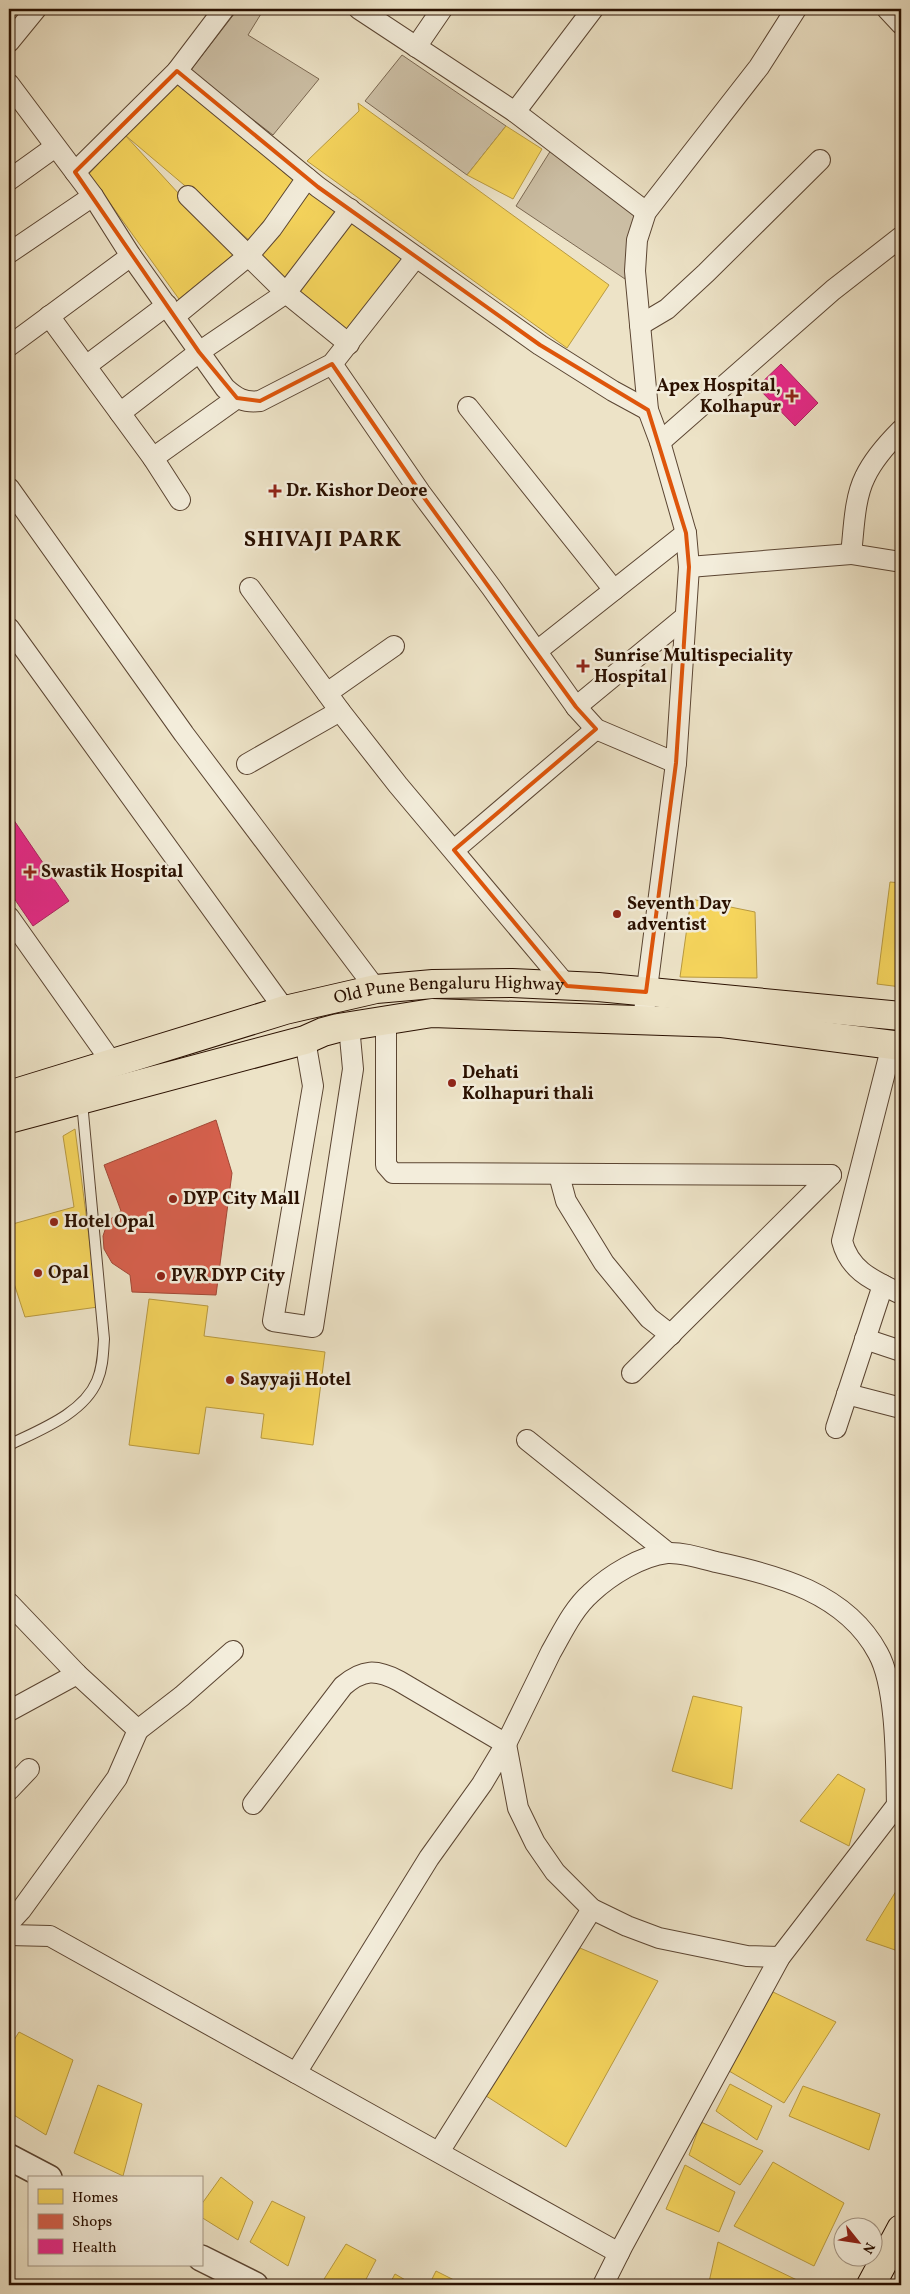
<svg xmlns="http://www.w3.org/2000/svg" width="910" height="2294" viewBox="0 0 910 2294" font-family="Vollkorn,serif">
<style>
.green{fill:#ccbfa5;stroke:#7b6852}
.homes{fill:#f6d55c;stroke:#b99a40}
.shops{fill:#d6604d;stroke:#a24836}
.health{fill:#e7298a;stroke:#ae2261}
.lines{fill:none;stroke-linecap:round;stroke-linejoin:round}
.service-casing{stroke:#5b4532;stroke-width:12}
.minor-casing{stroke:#5b4532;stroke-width:22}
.tertiary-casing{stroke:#5b4532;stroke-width:28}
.primary-casing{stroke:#2a1000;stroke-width:30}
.trunk-casing{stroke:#2a1000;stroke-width:30}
.service{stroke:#f3eddb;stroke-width:10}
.minor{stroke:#f3eddb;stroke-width:20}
.tertiary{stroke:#f3eddb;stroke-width:25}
.primary{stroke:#ede3c7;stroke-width:28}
.trunk{stroke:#ede3c7;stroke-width:28}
.marked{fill:none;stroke:#de550b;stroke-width:4;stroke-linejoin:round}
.poi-dot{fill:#8f2418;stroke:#f3eddb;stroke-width:2}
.labels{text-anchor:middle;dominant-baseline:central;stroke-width:5;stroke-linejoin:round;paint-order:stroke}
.poi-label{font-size:18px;font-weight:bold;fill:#2a1000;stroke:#f3eddb;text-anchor:start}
.street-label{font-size:18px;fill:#2a1000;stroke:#f3eddb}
.district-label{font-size:22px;font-weight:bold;letter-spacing:1px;fill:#2a1000;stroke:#f3eddb}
</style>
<rect width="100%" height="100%" fill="#ede3c7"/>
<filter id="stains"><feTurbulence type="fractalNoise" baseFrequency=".004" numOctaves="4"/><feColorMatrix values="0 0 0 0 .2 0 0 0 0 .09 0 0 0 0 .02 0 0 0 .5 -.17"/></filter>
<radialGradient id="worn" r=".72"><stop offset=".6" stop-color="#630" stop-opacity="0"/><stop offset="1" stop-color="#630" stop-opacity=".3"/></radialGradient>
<g class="green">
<path d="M 238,9 L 264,9 L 248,35 L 319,79 L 273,135 L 190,71 Z"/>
<path d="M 402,55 L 506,126 L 467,175 L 365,101 Z"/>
<path d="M 551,150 L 635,216 L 625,279 L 516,206 Z"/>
</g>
<g class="homes">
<path d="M 179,83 L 295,182 L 249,240 L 125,135 Z"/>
<path d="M 358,103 L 609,285 L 567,348 L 307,161 L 359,111 Z"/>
<path d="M 506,126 L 542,149 L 513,199 L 467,175 Z"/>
<path d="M 125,135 L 234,254 L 179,299 L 89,174 Z"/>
<path d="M 310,192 L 336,213 L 285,278 L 258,257 Z"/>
<path d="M 353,222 L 404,260 L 349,331 L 297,293 Z"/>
<path d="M 890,882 L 901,883 L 901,987 L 877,984 Z"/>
<path d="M 691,899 L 755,912 L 757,978 L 680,977 Z"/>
<path d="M 75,1129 L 98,1307 L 25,1317 L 9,1268 L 9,1225 L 74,1207 L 63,1136 Z"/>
<path d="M 149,1299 L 208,1306 L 204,1336 L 325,1352 L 313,1445 L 261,1438 L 264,1414 L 206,1407 L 199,1454 L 129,1445 Z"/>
<path d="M 693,1696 L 742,1707 L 732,1789 L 672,1771 Z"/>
<path d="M 838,1774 L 865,1789 L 849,1846 L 800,1821 Z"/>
<path d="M 901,1883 L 901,1952 L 866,1940 Z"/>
<path d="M 580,1948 L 658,1981 L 566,2147 L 483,2094 Z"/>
<path d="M 773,1992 L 836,2022 L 784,2103 L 729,2071 Z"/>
<path d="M 19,2032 L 73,2060 L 46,2135 L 9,2112 L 9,2048 Z"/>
<path d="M 730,2084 L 772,2106 L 757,2140 L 716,2111 Z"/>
<path d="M 98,2085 L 142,2104 L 123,2176 L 74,2153 Z"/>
<path d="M 803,2086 L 880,2114 L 869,2150 L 789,2116 Z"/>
<path d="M 701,2122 L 763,2151 L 740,2185 L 689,2155 Z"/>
<path d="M 773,2162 L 844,2203 L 814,2266 L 734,2226 Z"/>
<path d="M 685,2165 L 735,2192 L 719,2232 L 666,2209 Z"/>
<path d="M 221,2177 L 253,2202 L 238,2240 L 201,2217 L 201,2205 Z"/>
<path d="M 272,2201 L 305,2217 L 288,2266 L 250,2242 Z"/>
<path d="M 718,2242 L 799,2281 L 797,2285 L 714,2285 L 709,2282 Z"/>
<path d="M 346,2244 L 376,2260 L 363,2285 L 324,2285 L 321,2284 Z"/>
<path d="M 436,2271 L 464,2285 L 429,2285 Z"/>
<path d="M 395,2274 L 414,2285 L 389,2285 Z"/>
</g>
<path class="shops" d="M 216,1120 L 232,1173 L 216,1295 L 132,1292 L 130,1275 L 112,1263 L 104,1249 L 103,1236 L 108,1221 L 121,1211 L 104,1165 Z"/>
<g class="health">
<path d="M 781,364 L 818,403 L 795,426 L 757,387 Z"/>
<path d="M 9,813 L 69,901 L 33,926 L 9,891 Z"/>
</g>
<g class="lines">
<g class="service-casing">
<path id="service" d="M 9,1445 C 39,1430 83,1414 97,1381 C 103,1367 103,1353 104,1339 L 82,1102"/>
</g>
<g class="minor-casing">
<g id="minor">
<path d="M 359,9 L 515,112 L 646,212"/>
<path d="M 887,9 L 901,24"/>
<path d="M 9,42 L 36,9"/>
<path d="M 416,47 L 442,9"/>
<path d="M 177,71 L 318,187 L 540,345 L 613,391 L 648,410"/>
<path d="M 9,84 L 93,196 L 131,256 L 225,388 C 236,398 244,403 260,401 L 332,364 L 416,257"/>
<path d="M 515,112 L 593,9"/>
<path d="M 75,172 L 177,71 L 224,9"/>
<path d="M 9,180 L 55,147"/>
<path d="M 188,196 L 286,293 L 349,344"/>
<path d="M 9,253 L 93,196"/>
<path d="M 49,316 L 153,458 L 180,500"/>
<path d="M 175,316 L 247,257 L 272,228 L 307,178"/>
<path d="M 640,325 L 667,309 L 706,273 L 820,160"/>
<path d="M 9,346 L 131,256"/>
<path d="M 332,364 L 420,492 L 491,587 L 576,707 L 596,729 L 676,763"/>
<path d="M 86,366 L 167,305"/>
<path d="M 468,407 L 614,590"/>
<path d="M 120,413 L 199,352 L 286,293 L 350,209"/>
<path d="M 901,430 C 888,443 873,460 865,477 C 854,499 854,530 851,554 L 901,562"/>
<path d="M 660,442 L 833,290 L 901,237"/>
<path d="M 153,458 L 237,398"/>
<path d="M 9,488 L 184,734 L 376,989"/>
<path d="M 689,567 L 851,554"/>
<path d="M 250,588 L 340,711 L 398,785 L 567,986"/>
<path d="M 9,628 L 285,1010"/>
<path d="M 537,651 L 686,533"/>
<path d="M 327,693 L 394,646"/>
<path d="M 576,707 L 685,617"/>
<path d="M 247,764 L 340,711"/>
<path d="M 454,850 L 596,729"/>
<path d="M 9,917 L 113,1064"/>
<path d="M 386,1020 L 386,1165 L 393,1173 L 831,1175"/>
<path d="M 643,1020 L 676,763 L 689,567 L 686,533 L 660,442 L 648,410 L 635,271 L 637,240 L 646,212 L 759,67 L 796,9"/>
<path d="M 305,1040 L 313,1086 L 273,1321 L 313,1327 L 353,1069 L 349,1026"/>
<path d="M 892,1045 L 842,1241 C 850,1272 875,1281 901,1294"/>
<path d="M 559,1175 L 566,1201 L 604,1263 L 649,1318 L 671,1335"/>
<path d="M 865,1339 L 901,1351"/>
<path d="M 632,1373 L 831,1175"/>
<path d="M 847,1394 L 901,1408"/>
<path d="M 836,1428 L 883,1285"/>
<path d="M 527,1440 L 668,1553"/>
<path d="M 9,1603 L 77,1674 L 138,1730 L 117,1778 L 21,1910 L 9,1923"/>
<path d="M 9,1711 L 77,1674"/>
<path d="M 138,1730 L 182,1696 L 233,1651"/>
<path d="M 9,1790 L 29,1769"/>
<path d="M 253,1804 L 343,1686 C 363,1669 376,1669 399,1681 L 506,1744 C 521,1713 536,1683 551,1652 C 563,1631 573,1609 591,1593 C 610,1575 641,1556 667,1553 C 682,1552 701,1558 716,1562 C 777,1575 846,1593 878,1653 C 897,1687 896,1765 897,1805"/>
<path d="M 9,1935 L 50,1936 L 296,2073 L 429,1858 L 482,1784 L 506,1744 L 518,1808 L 535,1843 L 555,1872 L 592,1909 L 627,1926 L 659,1938 L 747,1956 L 780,1957"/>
<path d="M 296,2073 L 619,2253"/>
<path d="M 439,2152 L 592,1909"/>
<path d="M 603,2285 L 622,2247 L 780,1957 L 897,1805 L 901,1806"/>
</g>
</g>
<g class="tertiary-casing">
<g id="tertiary">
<path d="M 9,2157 L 49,2178"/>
<path d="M 201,2258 L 255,2285"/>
</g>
</g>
<g class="primary-casing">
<g id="primary">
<path id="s1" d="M 9,1095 L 285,1010 L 376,989 L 433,984 L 512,983 L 598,987 L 901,1016"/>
<path d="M 9,1119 L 305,1040 L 323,1032 L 338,1028 L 432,1013 L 722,1023 L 901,1046"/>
</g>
</g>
<g class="trunk-casing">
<path id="trunk" d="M 871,2285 L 901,2229"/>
</g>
<use href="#service" class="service"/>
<use href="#minor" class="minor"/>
<use href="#tertiary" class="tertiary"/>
<use href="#primary" class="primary"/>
<use href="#trunk" class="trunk"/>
</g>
<path class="marked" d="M 177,71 L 318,187 L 540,345 L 648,410 L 686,533 L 689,567 L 676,763 L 646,992 L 567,986 L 454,850 L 596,729 L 576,707 L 420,492 L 332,364 L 260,401 L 237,398 L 199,352 L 75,172 Z"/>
<g class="poi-dot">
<path d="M789.5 388.5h5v5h5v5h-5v5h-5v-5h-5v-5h5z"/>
<path d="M272.5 483.5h5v5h5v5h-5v5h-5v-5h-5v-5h5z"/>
<path d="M580.5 658.5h5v5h5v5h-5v5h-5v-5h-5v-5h5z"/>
<path d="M27.5 864.5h5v5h5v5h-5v5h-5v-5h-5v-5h5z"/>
<circle cx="617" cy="914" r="5"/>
<circle cx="452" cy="1083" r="5"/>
<circle cx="173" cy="1199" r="5"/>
<circle cx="54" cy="1222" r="5"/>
<circle cx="38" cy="1273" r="5"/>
<circle cx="161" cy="1276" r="5"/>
<circle cx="230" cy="1380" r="5"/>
</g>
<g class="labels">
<g class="poi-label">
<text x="781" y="386" text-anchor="end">Apex Hospital,<tspan x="781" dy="21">Kolhapur</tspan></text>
<text x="286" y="491">Dr. Kishor Deore</text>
<text x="594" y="656">Sunrise Multispeciality<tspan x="594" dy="21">Hospital</tspan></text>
<text x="41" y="872">Swastik Hospital</text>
<text x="627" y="904">Seventh Day<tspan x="627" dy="21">adventist</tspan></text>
<text x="462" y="1073">Dehati<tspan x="462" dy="21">Kolhapuri thali</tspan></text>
<text x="183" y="1199">DYP City Mall</text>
<text x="64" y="1222">Hotel Opal</text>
<text x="48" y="1273">Opal</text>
<text x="171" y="1276">PVR DYP City</text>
<text x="240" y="1380">Sayyaji Hotel</text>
</g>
<g class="street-label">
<text stroke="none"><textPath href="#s1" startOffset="455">Old Pune Bengaluru Highway</textPath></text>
</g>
<g class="district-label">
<text x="323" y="540">SHIVAJI PARK</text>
</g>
</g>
<rect width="910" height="2294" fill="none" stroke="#ede3c7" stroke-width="30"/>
<rect x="10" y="10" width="890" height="2274" fill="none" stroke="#2a1000" stroke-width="2.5"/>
<rect x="15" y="15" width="880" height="2264" fill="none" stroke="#2a1000"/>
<rect x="28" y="2176" width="175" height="90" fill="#f3eddb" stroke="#a39583"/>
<rect x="38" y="2189" width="25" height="15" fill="#f6d55c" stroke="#a39583"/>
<text x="72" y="2202" font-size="15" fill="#2a1000">Homes</text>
<rect x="38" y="2214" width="25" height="15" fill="#d6604d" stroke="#a39583"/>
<text x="72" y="2226" font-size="15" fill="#2a1000">Shops</text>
<rect x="38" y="2239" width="25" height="15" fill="#e7298a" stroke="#a39583"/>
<text x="72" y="2252" font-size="15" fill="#2a1000">Health</text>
<g transform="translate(858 2242) rotate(120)"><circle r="24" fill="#f3eddb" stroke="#a39583"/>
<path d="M0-4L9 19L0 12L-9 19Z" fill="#8f2418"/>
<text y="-8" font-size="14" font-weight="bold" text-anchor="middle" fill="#2a1000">N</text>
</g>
<rect width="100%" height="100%" filter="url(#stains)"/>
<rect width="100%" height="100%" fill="url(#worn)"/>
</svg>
